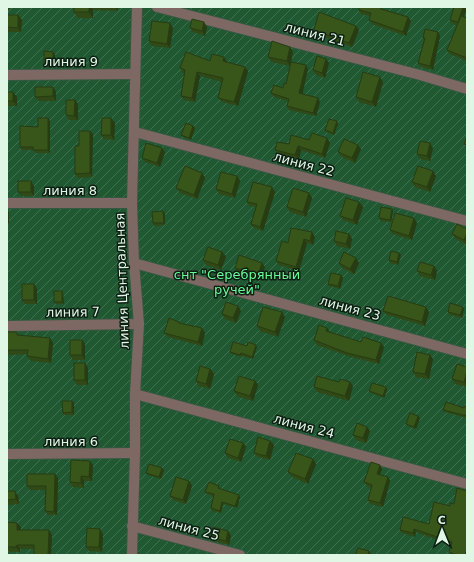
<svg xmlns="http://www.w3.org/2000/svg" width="474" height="562" viewBox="0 0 474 562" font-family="'DejaVu Sans',sans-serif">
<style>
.garden{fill:url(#garden-furrows)}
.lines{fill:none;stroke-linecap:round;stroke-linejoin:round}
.minor-casing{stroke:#355840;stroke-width:12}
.minor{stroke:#7d6863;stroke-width:10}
.wall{fill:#304916}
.shaded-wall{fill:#273c12}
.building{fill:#38551a;stroke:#273c12}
.labels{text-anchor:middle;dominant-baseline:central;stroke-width:3;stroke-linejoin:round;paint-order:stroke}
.street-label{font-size:13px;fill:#e1f7e6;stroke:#0d1e12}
.park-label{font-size:13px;fill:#69f998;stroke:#0d1e12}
</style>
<defs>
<pattern id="garden-furrows" width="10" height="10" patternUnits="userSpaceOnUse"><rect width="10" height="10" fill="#205832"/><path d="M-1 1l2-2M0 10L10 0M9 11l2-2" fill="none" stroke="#407150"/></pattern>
</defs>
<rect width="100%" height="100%" fill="#143a20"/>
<rect class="garden" x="7" y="7" width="460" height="548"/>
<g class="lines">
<g class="minor-casing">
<g id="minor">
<path d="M 157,7 L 420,75 L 467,89"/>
<path d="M 7,75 L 135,74"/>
<path d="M 135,132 L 467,221"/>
<path d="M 7,203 L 132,203"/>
<path d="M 134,263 L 467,354"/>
<path d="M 7,326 L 139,324"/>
<path d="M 135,394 L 467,484"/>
<path d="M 7,454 L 135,453"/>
<path d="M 132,526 L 240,555"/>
<path d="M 132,555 L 135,453 L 135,394 L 139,324 L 134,263 L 132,203 L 137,7"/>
</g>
</g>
<use href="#minor" class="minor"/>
</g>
<g class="wall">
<rect x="7" y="7" width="3" height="2"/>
<path d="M 74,7 L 118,7 L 118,11 L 93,10 L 93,18 L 78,18 L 74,12 Z"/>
<path d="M 381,8 L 382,9 L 408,17 L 411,21 L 406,36 L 372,24 L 369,20 L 370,16 L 361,14 L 359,10 Z"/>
<path d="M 7,15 L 18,15 L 22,20 L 21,32 L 7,32 Z"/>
<path d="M 464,17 L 467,18 L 467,61 L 450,54 L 447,50 L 457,26 L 453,24 L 450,20 Z"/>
<path d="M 207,27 L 205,36 L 193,32 L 190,28 Z"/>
<path d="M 173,28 L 170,48 L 152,46 L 149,41 Z"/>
<path d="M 314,30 L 359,30 L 352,47 L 317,34 Z"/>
<path d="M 438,32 L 440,36 L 433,70 L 421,67 L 418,63 L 424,40 L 423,38 Z"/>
<path d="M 293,52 L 291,62 L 308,69 L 302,94 L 318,98 L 320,102 L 316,116 L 289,110 L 287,106 L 288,101 L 274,97 L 271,93 L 283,88 L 286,84 L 290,66 L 272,62 L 268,57 Z"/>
<path d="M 55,54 L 55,67 L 45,67 L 44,64 Z"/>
<path d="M 326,59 L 329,63 L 325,78 L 316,75 L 313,70 Z"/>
<path d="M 210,61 L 227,62 L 248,71 L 238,106 L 222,102 L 218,98 L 222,82 L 200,76 L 195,102 L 184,100 L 181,96 L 185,73 L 183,73 L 180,68 Z"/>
<path d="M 383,82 L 376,107 L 359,102 L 356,97 Z"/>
<path d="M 53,87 L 56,92 L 56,101 L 38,101 L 35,97 Z"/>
<path d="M 7,92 L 17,97 L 17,106 L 7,106 Z"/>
<path d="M 75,100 L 78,104 L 78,120 L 69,120 L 66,115 Z"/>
<path d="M 50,121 L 50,153 L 36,153 L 33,150 L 22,150 L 20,147 L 38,127 Z"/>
<path d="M 115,123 L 114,140 L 104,139 L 101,135 Z"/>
<path d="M 338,124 L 334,135 L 326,132 L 325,130 Z"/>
<path d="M 193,126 L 195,128 L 191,140 L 183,137 L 181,135 Z"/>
<path d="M 93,134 L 92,177 L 78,178 L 75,174 L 79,146 Z"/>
<path d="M 309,140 L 330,143 L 325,158 L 301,150 L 299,159 L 279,154 L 275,150 L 289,144 Z"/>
<path d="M 433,148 L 430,161 L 420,159 L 417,154 Z"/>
<path d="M 361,149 L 355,163 L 342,157 L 338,152 Z"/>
<path d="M 165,152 L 160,167 L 145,162 L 142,158 Z"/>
<path d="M 202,173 L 205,178 L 197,199 L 180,193 L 176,188 Z"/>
<path d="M 237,176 L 240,181 L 235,198 L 219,194 L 216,189 Z"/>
<path d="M 436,176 L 430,192 L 415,187 L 412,182 Z"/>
<path d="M 34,186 L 34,196 L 21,196 L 18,192 Z"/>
<path d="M 275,192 L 263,231 L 254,228 L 251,224 L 256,207 L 250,206 L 247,202 Z"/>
<path d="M 309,193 L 312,198 L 306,217 L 290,212 L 287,207 Z"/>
<path d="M 359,202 L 363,207 L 357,225 L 343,220 L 340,216 Z"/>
<path d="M 392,209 L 393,211 L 391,222 L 381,221 L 379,218 Z"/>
<path d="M 165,213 L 165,225 L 154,226 L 153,223 Z"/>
<path d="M 417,223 L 412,240 L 393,234 L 390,230 Z"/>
<path d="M 467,229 L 467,245 L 456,239 L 452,234 Z"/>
<path d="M 349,234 L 352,239 L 350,249 L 337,246 L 334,241 Z"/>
<path d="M 315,237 L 313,245 L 307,243 L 299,271 L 279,265 L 276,261 L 288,243 Z"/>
<path d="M 222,252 L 226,257 L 221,270 L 206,265 L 203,260 Z"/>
<path d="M 401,255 L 398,265 L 390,263 L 389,260 Z"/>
<path d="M 262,263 L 265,267 L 261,280 L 238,273 L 235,268 Z"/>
<path d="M 339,263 L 359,263 L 354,274 L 342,268 Z"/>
<path d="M 434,266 L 437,271 L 435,280 L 420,276 L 417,271 Z"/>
<path d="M 341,275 L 343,278 L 340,289 L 329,286 L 328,284 Z"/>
<path d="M 34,284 L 37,289 L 37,304 L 25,304 L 22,300 Z"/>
<path d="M 62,291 L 63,293 L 64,304 L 56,304 L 54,302 Z"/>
<path d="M 238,306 L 241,311 L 236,323 L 225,319 L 222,314 Z"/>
<path d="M 463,307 L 464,309 L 462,318 L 450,315 L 448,312 Z"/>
<path d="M 383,311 L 429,312 L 425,326 L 387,315 Z"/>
<path d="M 285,317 L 278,337 L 260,331 L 257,326 Z"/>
<path d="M 327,328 L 330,333 L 361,342 L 384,347 L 379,364 L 351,357 L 317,345 L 314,340 Z"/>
<path d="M 7,332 L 19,335 L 53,343 L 51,363 L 31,361 L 27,356 L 28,354 L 9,355 L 7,351 Z"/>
<path d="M 164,333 L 205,333 L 202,346 L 168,337 Z"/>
<path d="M 82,340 L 85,344 L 85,360 L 73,360 L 70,355 Z"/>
<path d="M 247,346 L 257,347 L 253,359 L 242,356 L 242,357 L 232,354 L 230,352 Z"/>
<path d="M 430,355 L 433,359 L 429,379 L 416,377 L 413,372 Z"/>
<path d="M 457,364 L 467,387 L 455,384 L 452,379 Z"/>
<path d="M 88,368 L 88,385 L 77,385 L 74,380 Z"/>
<path d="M 210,369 L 214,374 L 210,389 L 199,386 L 196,381 Z"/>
<path d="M 255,381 L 258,385 L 253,401 L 237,396 L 234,391 Z"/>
<path d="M 339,382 L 353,386 L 349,401 L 317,392 L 314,387 Z"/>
<path d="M 387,390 L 384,398 L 371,393 L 369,391 Z"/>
<path d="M 72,401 L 74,403 L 74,415 L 64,415 L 63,413 Z"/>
<path d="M 467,407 L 467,418 L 445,412 L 443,410 Z"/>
<path d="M 418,416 L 420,418 L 416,429 L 408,426 L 406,424 Z"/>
<path d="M 370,431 L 366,443 L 356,440 L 353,435 Z"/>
<path d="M 270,441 L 274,445 L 270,460 L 258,457 L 254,453 Z"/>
<path d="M 243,443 L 246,447 L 241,462 L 228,458 L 225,453 Z"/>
<path d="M 313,459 L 316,464 L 308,484 L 292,477 L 288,472 Z"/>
<path d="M 93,465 L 92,481 L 84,481 L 84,488 L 73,487 L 70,482 Z"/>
<path d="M 380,465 L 382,469 L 380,475 L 388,477 L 390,481 L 383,507 L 370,504 L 368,500 L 371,488 L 367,486 L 364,482 Z"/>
<path d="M 164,470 L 161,479 L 148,475 L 146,473 Z"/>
<path d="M 58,478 L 57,515 L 48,515 L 45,511 L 46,490 L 30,490 L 27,486 Z"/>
<path d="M 189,481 L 192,486 L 186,504 L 173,500 L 170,496 Z"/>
<path d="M 219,486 L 220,488 L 220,489 L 240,497 L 237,508 L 223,504 L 221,513 L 212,511 L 211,508 L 213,496 L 207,494 L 205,492 Z"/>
<path d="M 7,491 L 18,496 L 19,504 L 7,505 Z"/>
<path d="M 7,520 L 8,522 L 21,527 L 20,530 L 52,535 L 51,555 L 34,555 L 34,549 L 20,549 L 20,552 L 9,552 L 7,548 Z"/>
<path d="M 429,524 L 467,555 L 451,555 L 449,552 L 451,545 L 416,532 L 415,537 L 402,533 L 400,530 Z"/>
<path d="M 228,531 L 231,536 L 229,545 L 214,541 L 211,537 Z"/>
<path d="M 103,534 L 102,552 L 89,551 L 86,547 Z"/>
</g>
<g class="shaded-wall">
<path d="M 89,7 L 91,7 L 93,10 L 93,18 L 89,12 Z"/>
<path d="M 115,7 L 118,7 L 118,11 Z"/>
<path d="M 463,7 L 467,7 L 467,8 L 461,27 L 458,22 Z"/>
<path d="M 18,15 L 22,20 L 21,32 L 18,28 Z"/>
<path d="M 408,17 L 411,21 L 406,36 L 403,32 Z"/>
<path d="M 204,22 L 207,27 L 205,36 L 202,31 Z"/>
<path d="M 170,23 L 173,28 L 170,48 L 167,44 Z"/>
<path d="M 356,26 L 359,30 L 352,47 L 349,43 Z"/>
<path d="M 438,32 L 440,36 L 433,70 L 430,66 Z"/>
<path d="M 290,47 L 293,52 L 290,66 L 287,61 Z"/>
<path d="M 53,52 L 55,54 L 55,67 L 53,65 Z"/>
<path d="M 224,57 L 227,62 L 223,61 Z"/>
<path d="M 326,59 L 329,63 L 325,78 L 322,73 Z"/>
<path d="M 306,65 L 308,69 L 302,96 L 299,93 Z"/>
<path d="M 245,67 L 248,71 L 238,106 L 234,102 Z"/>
<path d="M 197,72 L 200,76 L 195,102 L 192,98 Z"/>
<path d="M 380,77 L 383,82 L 376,107 L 372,102 Z"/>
<path d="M 53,87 L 56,92 L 56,101 L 53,96 Z"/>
<path d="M 13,92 L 17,97 L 17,106 L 13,101 Z"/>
<path d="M 318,98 L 320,102 L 316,116 L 313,113 Z"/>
<path d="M 75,100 L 78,104 L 78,120 L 74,116 Z"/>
<path d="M 48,118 L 50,121 L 50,153 L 48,150 Z"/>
<path d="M 111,118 L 115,123 L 114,140 L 111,135 Z"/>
<path d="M 337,121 L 338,124 L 334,135 L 333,133 Z"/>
<path d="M 193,126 L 195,128 L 191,140 L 189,138 Z"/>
<path d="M 90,131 L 93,134 L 92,177 L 90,173 Z"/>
<path d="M 327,138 L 330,143 L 325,158 L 322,154 Z"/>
<path d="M 430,143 L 433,148 L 430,161 L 427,156 Z"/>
<path d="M 358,145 L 361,149 L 355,163 L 352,158 Z"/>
<path d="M 298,146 L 301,150 L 299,159 L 295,155 Z"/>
<path d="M 162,148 L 165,152 L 160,167 L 157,163 Z"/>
<path d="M 433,171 L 436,176 L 430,192 L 427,187 Z"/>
<path d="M 202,173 L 205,178 L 197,199 L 194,195 Z"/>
<path d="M 237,176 L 240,181 L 235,198 L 232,194 Z"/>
<path d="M 31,181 L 34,186 L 34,196 L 31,192 Z"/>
<path d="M 272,187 L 275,192 L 263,231 L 260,227 Z"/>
<path d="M 309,193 L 312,198 L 306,217 L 303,212 Z"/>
<path d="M 359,202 L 363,207 L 357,225 L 353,220 Z"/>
<path d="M 7,209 L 9,212 L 9,224 L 7,221 Z"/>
<path d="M 392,209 L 393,211 L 391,222 L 390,220 Z"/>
<path d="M 163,211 L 165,213 L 165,225 L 164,223 Z"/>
<path d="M 414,218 L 417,223 L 412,240 L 409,236 Z"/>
<path d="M 312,232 L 315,237 L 313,245 L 310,241 Z"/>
<path d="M 467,233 L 467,244 L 464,240 Z"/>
<path d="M 349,234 L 352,239 L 350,249 L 346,244 Z"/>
<path d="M 304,239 L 307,243 L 299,271 L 296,267 Z"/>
<path d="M 222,252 L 226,257 L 221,270 L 218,265 Z"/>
<path d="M 399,253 L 401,255 L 398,265 L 397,262 Z"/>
<path d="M 356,258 L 359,263 L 354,274 L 350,269 Z"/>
<path d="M 262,263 L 265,267 L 261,280 L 258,275 Z"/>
<path d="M 434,266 L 437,271 L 435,280 L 431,275 Z"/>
<path d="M 341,275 L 343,278 L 340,289 L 338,286 Z"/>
<path d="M 34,284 L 37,289 L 37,304 L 34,300 Z"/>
<path d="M 62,291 L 63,293 L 64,304 L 62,302 Z"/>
<path d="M 238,306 L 241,311 L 236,323 L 233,318 Z"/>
<path d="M 426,307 L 429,312 L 425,326 L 422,322 Z"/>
<path d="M 463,307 L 464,309 L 462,318 L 460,315 Z"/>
<path d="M 282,312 L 285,317 L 278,337 L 275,332 Z"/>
<path d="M 202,328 L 205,333 L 202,346 L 198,342 Z"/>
<path d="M 327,328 L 330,332 L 329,336 L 326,331 Z"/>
<path d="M 50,338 L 53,343 L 51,363 L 48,359 Z"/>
<path d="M 82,340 L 85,344 L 85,360 L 82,355 Z"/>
<path d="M 381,343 L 384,347 L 379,364 L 376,360 Z"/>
<path d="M 256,345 L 257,347 L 253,359 L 252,357 Z"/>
<path d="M 430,355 L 433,359 L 429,379 L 425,374 Z"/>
<path d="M 85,363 L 88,368 L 88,385 L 85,380 Z"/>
<path d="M 210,369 L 214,374 L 210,389 L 206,384 Z"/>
<path d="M 467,371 L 467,387 L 464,382 Z"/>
<path d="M 255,381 L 258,385 L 253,401 L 250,396 Z"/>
<path d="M 350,382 L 353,386 L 349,401 L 345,396 Z"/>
<path d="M 386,387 L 387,390 L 384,398 L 383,396 Z"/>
<path d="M 72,401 L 74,403 L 74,415 L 72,412 Z"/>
<path d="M 418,416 L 420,418 L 416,429 L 414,427 Z"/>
<path d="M 367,427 L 370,431 L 366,443 L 363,438 Z"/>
<path d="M 270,441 L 274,445 L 270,460 L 266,456 Z"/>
<path d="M 243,443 L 246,447 L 241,462 L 238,458 Z"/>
<path d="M 313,459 L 316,464 L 308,484 L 305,479 Z"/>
<path d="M 90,461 L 93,465 L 92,481 L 89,477 Z"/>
<path d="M 380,465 L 382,469 L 379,477 L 377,474 Z"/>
<path d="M 162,468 L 164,470 L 161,479 L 159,477 Z"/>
<path d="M 55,474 L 58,478 L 57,515 L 54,512 Z"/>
<path d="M 81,476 L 84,481 L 84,488 L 81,483 Z"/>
<path d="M 388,477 L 390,481 L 383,507 L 380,503 Z"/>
<path d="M 189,481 L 192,486 L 186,504 L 183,500 Z"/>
<path d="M 15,491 L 18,496 L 19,504 L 16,499 Z"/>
<path d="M 239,495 L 240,497 L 237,508 L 235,506 Z"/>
<path d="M 222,502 L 223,504 L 221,513 L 220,511 Z"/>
<path d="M 17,523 L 21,527 L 20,534 L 17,530 Z"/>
<path d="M 100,529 L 103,534 L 102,552 L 99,547 Z"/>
<path d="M 414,529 L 416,532 L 415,537 L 413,533 Z"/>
<path d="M 49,530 L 52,535 L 51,555 L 48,555 Z"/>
<path d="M 228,531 L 231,536 L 229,545 L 226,541 Z"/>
<path d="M 17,545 L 20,549 L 20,552 L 16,547 Z"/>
<path d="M 369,551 L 372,555 L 368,555 Z"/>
</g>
<g class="building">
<rect x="74" y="7" width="15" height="5"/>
<path d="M 359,7 L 379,7 L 381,8 L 381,9 L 408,17 L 403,32 L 369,20 L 371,13 L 359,10 Z"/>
<path d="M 454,7 L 463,7 L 458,22 L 450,20 Z"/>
<path d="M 319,12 L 356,26 L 349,43 L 314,30 Z"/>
<path d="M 7,15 L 18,15 L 18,28 L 7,27 Z"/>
<path d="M 461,16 L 467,18 L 467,58 L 447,50 Z"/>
<path d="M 192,19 L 204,22 L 202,31 L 190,28 Z"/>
<path d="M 152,21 L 170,23 L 167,44 L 149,41 Z"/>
<path d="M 425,29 L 438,32 L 430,66 L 418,63 L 425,38 L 423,38 Z"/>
<path d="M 272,41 L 290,47 L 287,61 L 268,57 Z"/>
<path d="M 44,51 L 53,52 L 53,65 L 44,64 Z"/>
<path d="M 186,52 L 210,61 L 212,54 L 224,57 L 223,61 L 245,67 L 234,102 L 218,98 L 223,78 L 197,72 L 192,98 L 181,96 L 185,70 L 180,68 Z"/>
<path d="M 317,56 L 326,59 L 322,73 L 313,70 Z"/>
<path d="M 291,62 L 306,65 L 299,93 L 318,98 L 313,113 L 287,106 L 289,99 L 271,93 L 274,85 L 283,88 L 284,83 L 286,84 Z"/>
<path d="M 363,72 L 380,77 L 372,102 L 356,97 Z"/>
<path d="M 35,87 L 53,87 L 53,96 L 35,97 Z"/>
<rect x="7" y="92" width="6" height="9"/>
<path d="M 66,100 L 75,100 L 74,116 L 66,115 Z"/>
<path d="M 38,118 L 48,118 L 48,150 L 33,150 L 33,147 L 20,147 L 20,126 L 38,127 Z"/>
<path d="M 102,118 L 111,118 L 111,135 L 101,135 Z"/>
<path d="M 329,119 L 337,121 L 333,133 L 325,130 Z"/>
<path d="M 186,123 L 193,126 L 189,138 L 181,135 Z"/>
<path d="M 79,131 L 90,131 L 90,173 L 75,174 L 75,146 L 79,146 Z"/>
<path d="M 312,133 L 327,138 L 322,154 L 298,146 L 295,155 L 275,150 L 277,142 L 289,144 L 291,135 L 309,140 Z"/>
<path d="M 467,136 L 467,145 L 464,144 Z"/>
<path d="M 344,139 L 358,145 L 352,158 L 338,152 Z"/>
<path d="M 420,141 L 430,143 L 427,156 L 417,154 Z"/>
<path d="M 146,143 L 162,148 L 157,163 L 142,158 Z"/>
<path d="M 185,166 L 202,173 L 194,195 L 176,188 Z"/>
<path d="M 418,166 L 433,171 L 427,187 L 412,182 Z"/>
<path d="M 221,172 L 237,176 L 232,194 L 216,189 Z"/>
<rect x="18" y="181" width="13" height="11"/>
<path d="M 253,182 L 272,187 L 260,227 L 251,224 L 257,204 L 247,202 Z"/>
<path d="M 293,188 L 309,193 L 303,212 L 287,207 Z"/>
<path d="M 346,198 L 359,202 L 353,220 L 340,216 Z"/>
<path d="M 381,207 L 392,209 L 390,220 L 379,218 Z"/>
<path d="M 163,211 L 164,223 L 153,223 L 152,212 Z"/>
<path d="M 395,213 L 414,218 L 409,236 L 390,230 Z"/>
<path d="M 457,224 L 467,229 L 467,233 L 464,240 L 452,234 Z"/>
<path d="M 291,228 L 312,232 L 310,241 L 304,239 L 296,267 L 276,261 L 282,241 L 288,243 Z"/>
<path d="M 336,231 L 349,234 L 346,244 L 334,241 Z"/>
<path d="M 208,247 L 222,252 L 218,265 L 203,260 Z"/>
<path d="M 391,251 L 399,253 L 397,262 L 389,260 Z"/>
<path d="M 344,252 L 356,258 L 350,269 L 339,263 Z"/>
<path d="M 239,255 L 262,263 L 258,275 L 235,268 Z"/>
<path d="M 420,262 L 434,266 L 431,275 L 417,271 Z"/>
<path d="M 331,273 L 341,275 L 338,286 L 328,284 Z"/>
<rect x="22" y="284" width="12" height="16"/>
<rect x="54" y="291" width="8" height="11"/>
<path d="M 388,296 L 426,307 L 422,322 L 383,311 Z"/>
<path d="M 226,302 L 238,306 L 233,318 L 222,314 Z"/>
<path d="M 450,303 L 463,307 L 460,315 L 448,312 Z"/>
<path d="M 263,307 L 282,312 L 275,332 L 257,326 Z"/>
<path d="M 169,318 L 179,322 L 179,323 L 202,328 L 198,342 L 164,333 Z"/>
<path d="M 319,325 L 327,328 L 326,331 L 361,342 L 363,337 L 381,343 L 376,360 L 347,353 L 314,340 Z"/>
<path d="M 7,332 L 17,332 L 17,335 L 50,338 L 48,359 L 27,356 L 28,350 L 7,350 Z"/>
<rect x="70" y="340" width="12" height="15"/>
<path d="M 233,342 L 247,346 L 248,342 L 256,345 L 252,357 L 241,353 L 240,355 L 230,352 Z"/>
<path d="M 417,352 L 430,355 L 425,374 L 413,372 Z"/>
<rect x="74" y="363" width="11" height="17"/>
<path d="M 457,364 L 467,367 L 467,371 L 464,382 L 452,379 Z"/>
<path d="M 200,366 L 210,369 L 206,384 L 196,381 Z"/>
<path d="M 239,376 L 255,381 L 250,396 L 234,391 Z"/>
<path d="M 317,376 L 339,382 L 340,379 L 350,382 L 345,396 L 314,387 Z"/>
<path d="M 372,383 L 386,387 L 383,396 L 369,391 Z"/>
<path d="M 62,401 L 72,401 L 72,412 L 63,413 Z"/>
<path d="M 446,402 L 464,408 L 464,406 L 467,407 L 467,416 L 443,410 Z"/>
<path d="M 410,413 L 418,416 L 414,427 L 406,424 Z"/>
<path d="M 357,423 L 367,427 L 363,438 L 353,435 Z"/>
<path d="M 258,437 L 270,441 L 266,456 L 254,453 Z"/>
<path d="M 230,439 L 243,443 L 238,458 L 225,453 Z"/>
<path d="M 296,453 L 313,459 L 305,479 L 288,472 Z"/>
<path d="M 71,460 L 90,461 L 89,477 L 81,476 L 81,483 L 70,482 Z"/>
<path d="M 371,462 L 380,465 L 377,474 L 388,477 L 380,503 L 368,500 L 372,485 L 364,482 Z"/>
<path d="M 149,464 L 162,468 L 159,477 L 146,473 Z"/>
<path d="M 27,474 L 55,474 L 54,512 L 45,511 L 46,486 L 27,486 Z"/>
<path d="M 176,477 L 189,481 L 183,500 L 170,496 Z"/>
<path d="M 209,482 L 219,486 L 218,488 L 239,495 L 235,506 L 222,502 L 220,511 L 211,508 L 214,494 L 205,492 Z"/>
<path d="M 457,488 L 467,491 L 467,549 L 465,555 L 457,555 L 449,552 L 452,542 L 414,529 L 413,533 L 400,530 L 403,517 L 429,524 L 434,502 L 450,506 L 450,503 L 454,504 Z"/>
<path d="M 7,491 L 15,491 L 16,499 L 7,500 Z"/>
<path d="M 7,522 L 17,523 L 17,530 L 49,530 L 48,555 L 34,555 L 34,545 L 17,545 L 16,547 L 7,547 Z"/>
<path d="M 213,527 L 228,531 L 226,541 L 211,537 Z"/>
<path d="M 87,528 L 100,529 L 99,547 L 86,547 Z"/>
<path d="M 358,548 L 369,551 L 368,555 L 355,555 Z"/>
</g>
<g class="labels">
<g class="street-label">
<text transform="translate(315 34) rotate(14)">линия 21</text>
<text x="71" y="61">линия 9</text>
<text transform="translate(304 164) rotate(15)">линия 22</text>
<text x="70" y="190">линия 8</text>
<text transform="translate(122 281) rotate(-92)">линия Центральная</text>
<text transform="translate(350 308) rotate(15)">линия 23</text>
<text transform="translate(73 312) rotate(-1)">линия 7</text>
<text transform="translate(304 426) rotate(15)">линия 24</text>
<text x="71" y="441">линия 6</text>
<text transform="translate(189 528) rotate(15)">линия 25</text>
</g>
<g class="park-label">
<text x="237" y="274">снт "Серебрянный<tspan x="237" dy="15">ручей"</tspan></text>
</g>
</g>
<rect width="474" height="562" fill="none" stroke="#e1f7e6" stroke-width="16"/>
<g transform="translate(442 530) rotate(359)" stroke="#0d1e12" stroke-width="3" paint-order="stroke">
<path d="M0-3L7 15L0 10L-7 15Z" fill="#e1f7e6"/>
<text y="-6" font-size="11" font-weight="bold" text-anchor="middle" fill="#e1f7e6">С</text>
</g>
</svg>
